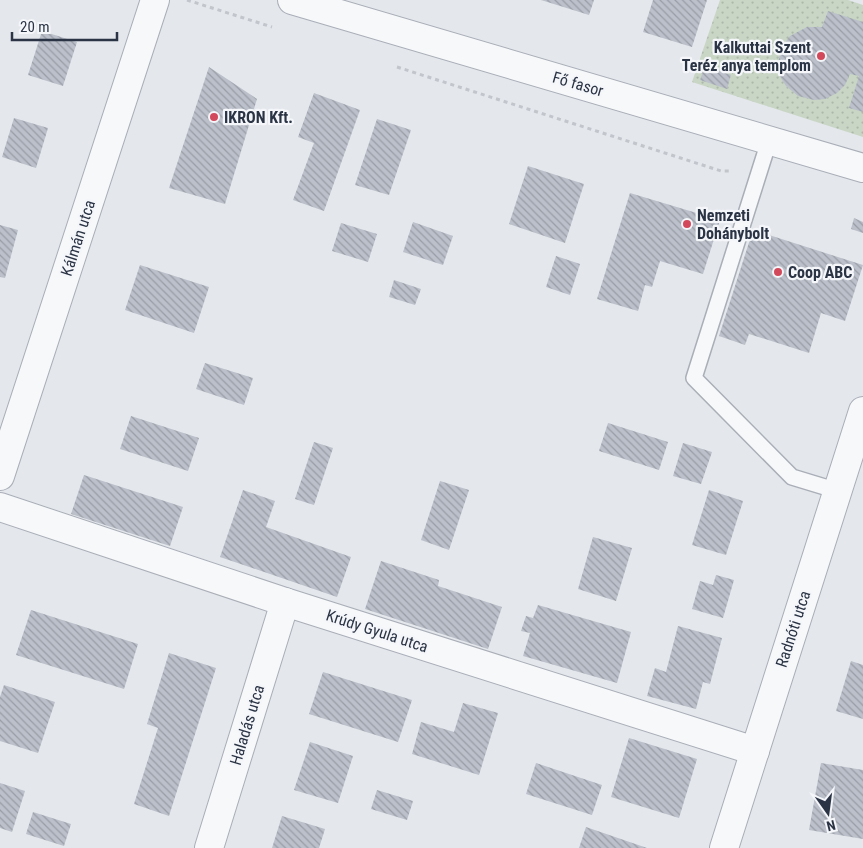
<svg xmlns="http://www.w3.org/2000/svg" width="863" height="848" viewBox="0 0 863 848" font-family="'Roboto Condensed',sans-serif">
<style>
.grass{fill:url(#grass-dots)}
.building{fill:url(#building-back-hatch)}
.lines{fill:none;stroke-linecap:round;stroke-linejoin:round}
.service-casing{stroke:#a9aeb7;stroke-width:18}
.minor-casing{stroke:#a9aeb7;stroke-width:30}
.tertiary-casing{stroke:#a9aeb7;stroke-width:30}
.path{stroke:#c2c5cb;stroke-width:3;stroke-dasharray:4 4;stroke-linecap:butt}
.service{stroke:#f7f8fa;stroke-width:15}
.minor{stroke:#f7f8fa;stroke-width:28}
.tertiary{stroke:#f7f8fa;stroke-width:28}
.poi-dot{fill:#d1495b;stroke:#f4f6f9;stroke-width:2}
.labels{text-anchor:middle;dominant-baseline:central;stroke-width:4.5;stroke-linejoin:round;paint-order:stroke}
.poi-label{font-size:16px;font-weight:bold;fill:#2b3445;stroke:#f4f6f9;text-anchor:start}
.street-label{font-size:16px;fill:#2b3445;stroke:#f4f6f9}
</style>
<defs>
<pattern id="grass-dots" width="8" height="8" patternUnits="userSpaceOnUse" patternTransform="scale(1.25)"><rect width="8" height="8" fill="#c9d6c5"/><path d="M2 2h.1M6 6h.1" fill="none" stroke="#adb8ab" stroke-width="1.8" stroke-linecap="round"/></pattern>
<pattern id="building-back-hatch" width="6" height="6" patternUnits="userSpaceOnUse" patternTransform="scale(1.25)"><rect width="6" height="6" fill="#bbc0ca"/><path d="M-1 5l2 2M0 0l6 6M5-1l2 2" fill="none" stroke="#989da6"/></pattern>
</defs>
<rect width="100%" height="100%" fill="#e4e7ec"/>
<path class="grass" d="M 720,0 L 848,0 L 863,5 L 863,137 L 692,82 Z"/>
<g class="building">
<path d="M 541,0 L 594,0 L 589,15 Z"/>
<path d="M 653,0 L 707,0 L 692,47 L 643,32 Z"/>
<path d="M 828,11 L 863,22 L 863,112 L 849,108 L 859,76 L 850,74 L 845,85 L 837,93 L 825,99 L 814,100 L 798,96 L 786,86 L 779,75 L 778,64 L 781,48 L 790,36 L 807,27 L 822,27 Z"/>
<path d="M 42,31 L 77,42 L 63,86 L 28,75 Z"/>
<path d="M 705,66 L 731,75 L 727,89 L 700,80 Z"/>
<path d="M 209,67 L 257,99 L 225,204 L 169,188 Z"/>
<path d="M 314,93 L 360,110 L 324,211 L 293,200 L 314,143 L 298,137 Z"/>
<path d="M 14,118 L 48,128 L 36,168 L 2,157 Z"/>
<path d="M 377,119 L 411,130 L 389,195 L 355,185 Z"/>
<path d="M 528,166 L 584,184 L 565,243 L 509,224 Z"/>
<path d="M 630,193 L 720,220 L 703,274 L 660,261 L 652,287 L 645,285 L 638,311 L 597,299 Z"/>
<path d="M 854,218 L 863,222 L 863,233 L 851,229 Z"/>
<path d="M 413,222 L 453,236 L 443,265 L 403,252 Z"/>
<path d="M 341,223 L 377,234 L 368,262 L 332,251 Z"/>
<path d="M 0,225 L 18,230 L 5,278 L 0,277 Z"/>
<path d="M 753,230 L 863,265 L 845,321 L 821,313 L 809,353 L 749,334 L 745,345 L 719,336 Z"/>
<path d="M 556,256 L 580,264 L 570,295 L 546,287 Z"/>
<path d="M 140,265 L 209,287 L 194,333 L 125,310 Z"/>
<path d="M 394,280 L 421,289 L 415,305 L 389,297 Z"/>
<path d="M 205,363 L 253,378 L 244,405 L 196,389 Z"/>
<path d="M 131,416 L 199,438 L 188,471 L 120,449 Z"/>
<path d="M 608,423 L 668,442 L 659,470 L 599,451 Z"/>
<path d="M 314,442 L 333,448 L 314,505 L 295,499 Z"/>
<path d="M 683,443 L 712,452 L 701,484 L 673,476 Z"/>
<path d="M 84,475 L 183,507 L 170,546 L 71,514 Z"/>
<path d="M 440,481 L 469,490 L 449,550 L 421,540 Z"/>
<path d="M 243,490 L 275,501 L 266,527 L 351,557 L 337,597 L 220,557 Z"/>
<path d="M 709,490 L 743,501 L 726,555 L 692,545 Z"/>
<path d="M 593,537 L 632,548 L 616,601 L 578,589 Z"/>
<path d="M 381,561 L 439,580 L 438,586 L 502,607 L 488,649 L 365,609 Z"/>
<path d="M 716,575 L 734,580 L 723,618 L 692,609 L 700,581 L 713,585 Z"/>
<path d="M 538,605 L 631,632 L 617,683 L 523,656 L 530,633 L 521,631 L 526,616 L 533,618 Z"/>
<path d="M 31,610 L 138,644 L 124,689 L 16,655 Z"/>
<path d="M 678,626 L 722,638 L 710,684 L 703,682 L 696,709 L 647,696 L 655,668 L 666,672 Z"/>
<path d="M 169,653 L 216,668 L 169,816 L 134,804 L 158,728 L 147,724 Z"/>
<path d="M 851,661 L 863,665 L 863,719 L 836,711 Z"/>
<path d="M 323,672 L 412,700 L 398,742 L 309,714 Z"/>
<path d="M 4,685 L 55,702 L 38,753 L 0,741 L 0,697 Z"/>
<path d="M 463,703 L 498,713 L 479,775 L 412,754 L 421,722 L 454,732 Z"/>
<path d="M 629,738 L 697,759 L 679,818 L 611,797 Z"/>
<path d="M 310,742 L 353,756 L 338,803 L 294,790 Z"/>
<path d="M 536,763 L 602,785 L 592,815 L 526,794 Z"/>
<path d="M 821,763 L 863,770 L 863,839 L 809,830 Z"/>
<path d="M 0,783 L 25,791 L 12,832 L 0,828 Z"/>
<path d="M 377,790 L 413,801 L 407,820 L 371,809 Z"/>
<path d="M 33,812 L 71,824 L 64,846 L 26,834 Z"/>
<path d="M 282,816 L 325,829 L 319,848 L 272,848 Z"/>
<path d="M 586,827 L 647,848 L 579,848 Z"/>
</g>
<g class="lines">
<g class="service-casing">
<path id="service" d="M 769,141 L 694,378 L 792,477 L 838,491"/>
</g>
<g class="minor-casing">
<g id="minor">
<path d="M 0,476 L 155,0"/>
<path d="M 0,507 L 285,602 L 755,751"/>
<path d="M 209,848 L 285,602"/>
<path d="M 724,848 L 863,411"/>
</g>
</g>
<g class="tertiary-casing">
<path id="tertiary" d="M 292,0 L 863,168"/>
</g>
<g class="path">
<path d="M 187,0 L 272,27"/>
<path d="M 397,67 L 721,171 L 732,171"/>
</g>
<use href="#service" class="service"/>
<use href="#minor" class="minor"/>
<use href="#tertiary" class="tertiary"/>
</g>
<g class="poi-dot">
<circle cx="821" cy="56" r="5"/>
<circle cx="214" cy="117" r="5"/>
<circle cx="687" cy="224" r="5"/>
<circle cx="778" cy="272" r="5"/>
</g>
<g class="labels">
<g class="poi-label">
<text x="811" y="47" text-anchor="end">Kalkuttai Szent<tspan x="811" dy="18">Teréz anya templom</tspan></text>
<text x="224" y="117">IKRON Kft.</text>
<text x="697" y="215">Nemzeti<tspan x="697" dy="18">Dohánybolt</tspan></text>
<text x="788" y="272">Coop ABC</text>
</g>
<g class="street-label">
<text transform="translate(578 84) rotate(16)">Fő fasor</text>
<text transform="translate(78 238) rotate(-72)">Kálmán utca</text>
<text transform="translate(793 629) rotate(-72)">Radnóti utca</text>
<text transform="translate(377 631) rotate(18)">Krúdy Gyula utca</text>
<text transform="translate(247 725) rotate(-73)">Haladás utca</text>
</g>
</g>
<g transform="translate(828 813) rotate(166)" stroke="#f4f6f9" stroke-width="4" paint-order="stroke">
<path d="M0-4L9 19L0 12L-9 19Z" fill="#2b3445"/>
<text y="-8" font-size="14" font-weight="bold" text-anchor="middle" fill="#2b3445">N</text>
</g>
<path d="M12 32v8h105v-8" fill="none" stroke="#2b3445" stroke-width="2.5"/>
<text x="20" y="32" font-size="15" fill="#2b3445" stroke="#f4f6f9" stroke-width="4" paint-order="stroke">20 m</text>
</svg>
